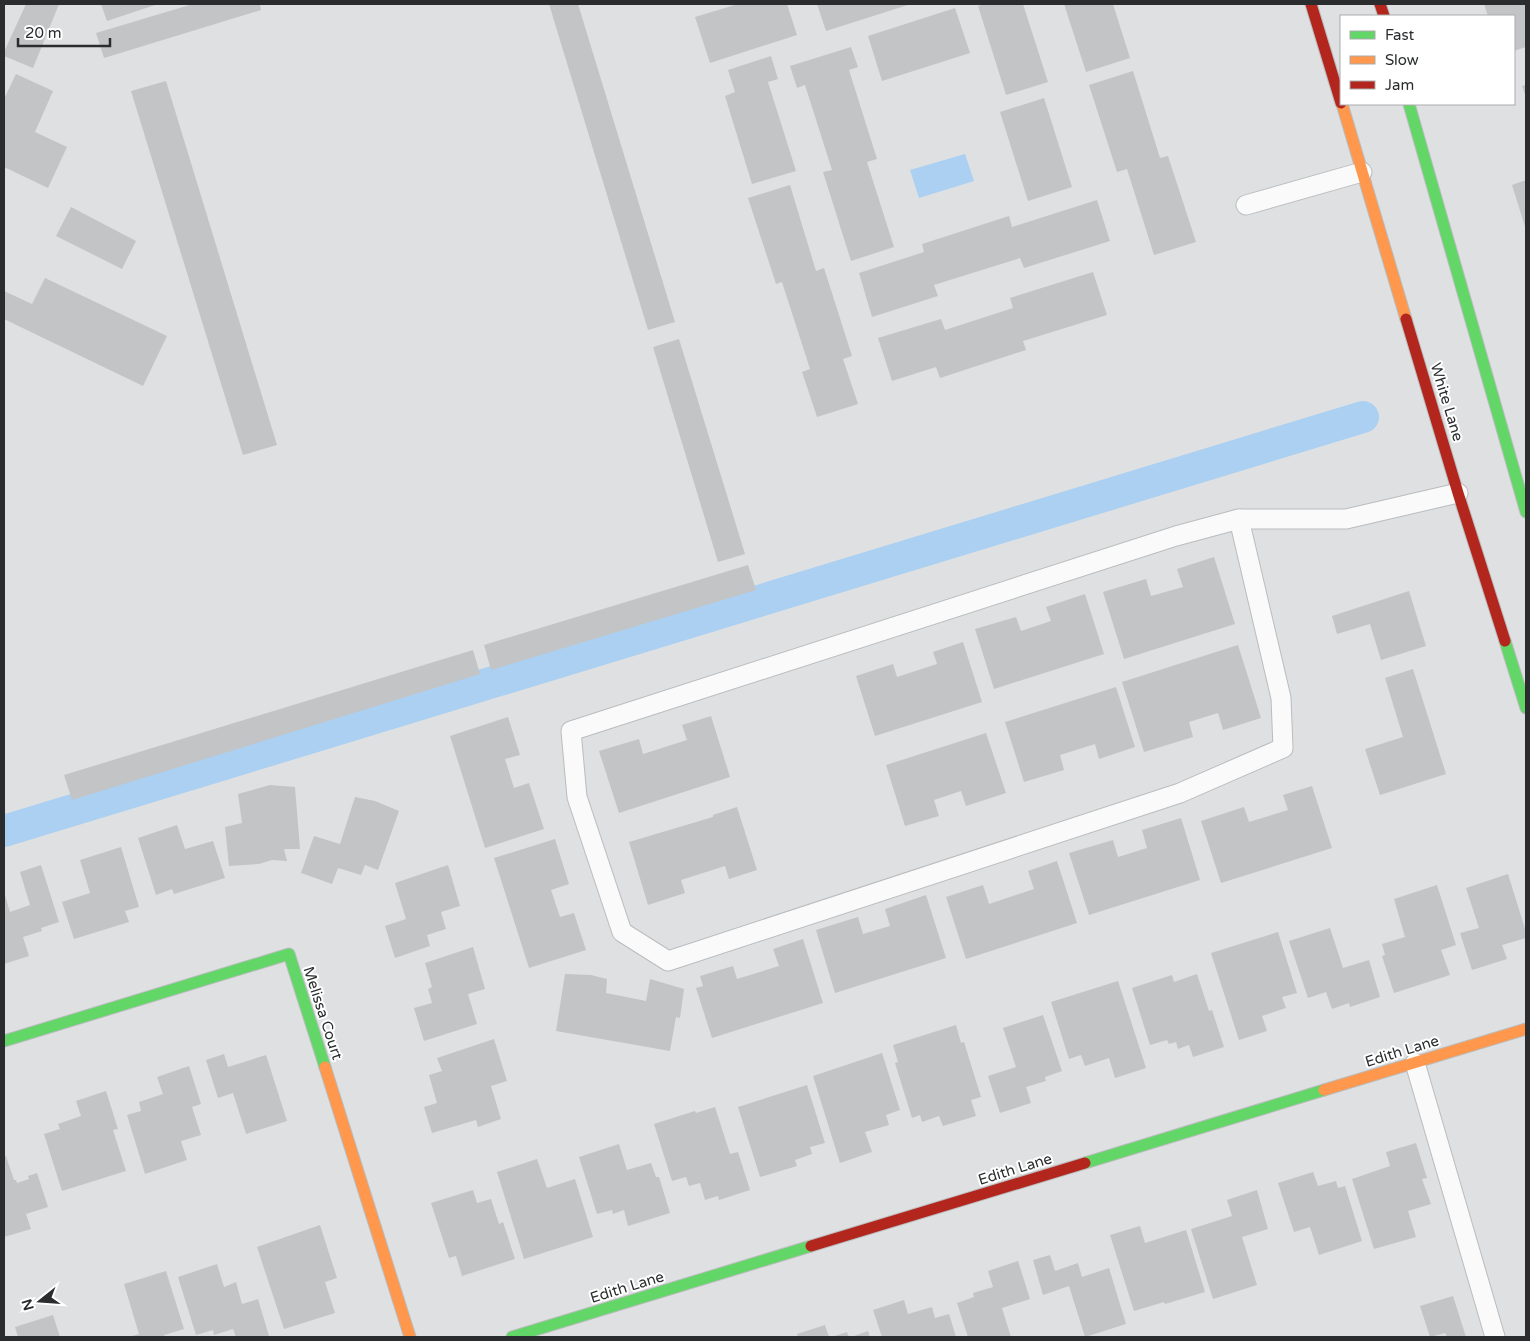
<svg xmlns="http://www.w3.org/2000/svg" width="1530" height="1341" viewBox="0 0 1530 1341" font-family="'Varela Round',sans-serif">
<style>
.water{fill:#abd0f1}
.lines{fill:none;stroke-linecap:round;stroke-linejoin:round}
.canal{stroke:#abd0f1;stroke-width:32}
.building{fill:#c3c4c6}
.lane-casing{stroke:#babcbd;stroke-width:21}
.fast-casing{stroke:#babcbd;stroke-width:13}
.slow-casing{stroke:#babcbd;stroke-width:13}
.jam-casing{stroke:#babcbd;stroke-width:13}
.lane{stroke:#fafafb;stroke-width:19}
.fast{stroke:#63d668;stroke-width:11}
.slow{stroke:#ff974d;stroke-width:11}
.jam{stroke:#b3261e;stroke-width:11}
.labels{text-anchor:middle;dominant-baseline:central;stroke-width:4;stroke-linejoin:round;paint-order:stroke}
.street-label{font-size:15px;fill:#2a2c2d;stroke:#fff}
</style>
<rect width="100%" height="100%" fill="#dee0e2"/>
<path class="water" d="M 965,154 L 974,181 L 919,198 L 910,170 Z"/>
<g class="lines">
<path class="canal" d="M 4,831 L 1363,417"/>
</g>
<g class="building">
<path d="M 26,4 L 59,4 L 33,68 L 4,56 L 4,52 Z"/>
<path d="M 101,4 L 158,4 L 107,21 Z"/>
<path d="M 193,4 L 260,4 L 261,10 L 104,58 L 96,33 Z"/>
<path d="M 549,4 L 578,4 L 675,322 L 648,330 Z"/>
<path d="M 738,4 L 787,4 L 797,35 L 710,63 L 695,17 Z"/>
<path d="M 817,4 L 911,4 L 826,31 Z"/>
<path d="M 985,4 L 1023,4 L 1048,82 L 1006,95 L 978,6 Z"/>
<path d="M 1064,4 L 1113,4 L 1130,58 L 1086,72 Z"/>
<path d="M 1484,4 L 1526,4 L 1526,47 L 1514,51 L 1514,16 L 1488,16 Z"/>
<path d="M 955,8 L 970,53 L 882,81 L 868,36 Z"/>
<path d="M 851,47 L 858,67 L 849,70 L 877,159 L 867,162 L 894,247 L 851,261 L 823,172 L 832,170 L 805,85 L 797,88 L 790,66 Z"/>
<path d="M 771,56 L 778,79 L 768,82 L 796,171 L 752,184 L 725,96 L 735,92 L 728,70 Z"/>
<path d="M 1133,71 L 1160,158 L 1168,156 L 1196,242 L 1154,255 L 1127,169 L 1117,172 L 1089,85 Z"/>
<path d="M 16,74 L 53,91 L 35,132 L 67,147 L 48,188 L 4,167 L 4,99 Z"/>
<path d="M 166,81 L 277,445 L 243,455 L 131,91 Z"/>
<path d="M 1526,85 L 1526,97 L 1522,86 Z"/>
<path d="M 1044,98 L 1072,187 L 1028,201 L 1000,112 Z"/>
<path d="M 1526,180 L 1526,230 L 1512,185 Z"/>
<path d="M 790,185 L 816,271 L 824,268 L 852,356 L 843,359 L 858,404 L 817,417 L 802,372 L 810,369 L 782,282 L 776,284 L 748,198 Z"/>
<path d="M 1097,200 L 1110,241 L 1024,268 L 1020,258 L 934,285 L 938,296 L 872,317 L 859,273 L 924,252 L 922,244 L 1009,216 L 1012,227 Z"/>
<path d="M 71,207 L 136,241 L 122,269 L 56,236 Z"/>
<path d="M 1093,272 L 1107,315 L 1023,341 L 1026,350 L 940,378 L 936,367 L 892,381 L 878,338 L 941,319 L 945,330 L 1013,308 L 1010,298 Z"/>
<path d="M 45,278 L 167,336 L 143,386 L 4,319 L 4,291 L 32,304 Z"/>
<path d="M 679,339 L 745,554 L 718,562 L 653,347 Z"/>
<path d="M 1214,557 L 1235,624 L 1124,659 L 1103,592 L 1146,579 L 1151,596 L 1183,587 L 1177,569 Z"/>
<path d="M 748,565 L 756,590 L 491,670 L 484,645 Z"/>
<path d="M 1409,591 L 1426,646 L 1381,660 L 1370,624 L 1337,634 L 1332,616 Z"/>
<path d="M 1085,594 L 1104,654 L 994,689 L 975,629 L 1016,617 L 1021,631 L 1051,621 L 1046,607 Z"/>
<path d="M 963,642 L 982,702 L 875,736 L 856,676 L 893,664 L 897,677 L 937,664 L 933,652 Z"/>
<path d="M 1238,645 L 1261,718 L 1223,730 L 1218,713 L 1189,722 L 1193,737 L 1144,752 L 1122,682 Z"/>
<path d="M 473,650 L 480,674 L 72,800 L 64,775 Z"/>
<path d="M 1413,669 L 1446,774 L 1380,795 L 1365,749 L 1403,737 L 1385,678 Z"/>
<path d="M 1116,687 L 1135,747 L 1099,759 L 1095,744 L 1060,755 L 1064,770 L 1024,782 L 1005,722 Z"/>
<path d="M 711,716 L 730,777 L 619,813 L 599,751 L 639,739 L 643,754 L 687,740 L 682,725 Z"/>
<path d="M 508,717 L 520,755 L 505,759 L 514,788 L 529,783 L 544,829 L 485,848 L 450,736 Z"/>
<path d="M 986,733 L 1006,793 L 966,806 L 961,791 L 934,800 L 939,816 L 905,826 L 886,765 Z"/>
<path d="M 270,785 L 295,787 L 300,849 L 284,849 L 287,861 L 272,860 L 259,864 L 229,866 L 225,827 L 242,823 L 238,794 Z"/>
<path d="M 1312,786 L 1332,848 L 1221,883 L 1201,821 L 1244,807 L 1249,822 L 1288,810 L 1283,795 Z"/>
<path d="M 355,797 L 375,801 L 399,811 L 378,870 L 365,865 L 361,875 L 338,868 L 332,884 L 301,873 L 314,836 L 340,844 Z"/>
<path d="M 737,807 L 757,870 L 729,879 L 725,866 L 681,880 L 685,893 L 648,905 L 629,842 L 713,817 L 713,815 Z"/>
<path d="M 1181,818 L 1200,880 L 1089,915 L 1069,853 L 1113,840 L 1118,857 L 1147,848 L 1142,830 Z"/>
<path d="M 177,825 L 185,849 L 213,841 L 225,878 L 174,894 L 172,889 L 156,895 L 138,838 Z"/>
<path d="M 555,839 L 569,884 L 551,890 L 560,917 L 574,913 L 586,950 L 529,968 L 494,858 Z"/>
<path d="M 121,847 L 139,907 L 125,911 L 129,922 L 74,939 L 62,902 L 90,893 L 80,860 Z"/>
<path d="M 1057,861 L 1077,923 L 966,959 L 946,897 L 983,885 L 989,904 L 1034,889 L 1028,871 Z"/>
<path d="M 41,865 L 59,922 L 41,928 L 42,931 L 23,937 L 29,956 L 4,964 L 4,892 L 10,912 L 30,905 L 20,872 Z"/>
<path d="M 448,865 L 460,906 L 441,912 L 446,929 L 427,935 L 430,946 L 395,958 L 385,926 L 406,919 L 395,883 Z"/>
<path d="M 1508,874 L 1526,932 L 1526,938 L 1502,945 L 1507,959 L 1472,970 L 1460,933 L 1479,928 L 1466,888 Z"/>
<path d="M 1437,885 L 1456,945 L 1441,950 L 1450,975 L 1394,993 L 1382,956 L 1385,955 L 1382,944 L 1405,937 L 1394,899 Z"/>
<path d="M 926,895 L 946,958 L 835,993 L 816,930 L 858,917 L 863,934 L 890,926 L 885,909 Z"/>
<path d="M 1330,928 L 1343,968 L 1369,960 L 1380,997 L 1350,1007 L 1349,1003 L 1332,1009 L 1326,992 L 1308,998 L 1289,941 Z"/>
<path d="M 1278,932 L 1297,993 L 1282,997 L 1286,1008 L 1262,1016 L 1267,1031 L 1239,1040 L 1211,953 Z"/>
<path d="M 803,939 L 823,1003 L 712,1038 L 696,988 L 703,986 L 700,976 L 733,966 L 737,979 L 779,966 L 773,949 Z"/>
<path d="M 473,947 L 485,989 L 468,994 L 477,1024 L 424,1041 L 414,1008 L 432,1003 L 428,989 L 432,987 L 425,963 Z"/>
<path d="M 565,974 L 591,975 L 607,979 L 606,993 L 646,1001 L 650,979 L 684,989 L 680,1018 L 676,1017 L 670,1051 L 556,1031 Z"/>
<path d="M 1197,974 L 1209,1011 L 1212,1010 L 1224,1047 L 1193,1057 L 1189,1045 L 1178,1049 L 1176,1042 L 1169,1044 L 1167,1040 L 1150,1045 L 1132,988 L 1172,975 L 1174,982 Z"/>
<path d="M 1118,981 L 1146,1068 L 1115,1078 L 1109,1058 L 1085,1066 L 1081,1055 L 1069,1059 L 1051,1002 Z"/>
<path d="M 1043,1015 L 1062,1071 L 1045,1077 L 1046,1081 L 1026,1087 L 1031,1103 L 1000,1113 L 988,1076 L 1016,1067 L 1003,1028 Z"/>
<path d="M 956,1025 L 961,1043 L 964,1042 L 981,1097 L 971,1100 L 976,1116 L 943,1126 L 939,1116 L 922,1122 L 920,1115 L 912,1118 L 895,1063 L 898,1062 L 893,1045 Z"/>
<path d="M 494,1039 L 507,1081 L 491,1086 L 501,1119 L 478,1127 L 476,1120 L 432,1133 L 424,1107 L 437,1103 L 429,1075 L 442,1071 L 437,1058 Z"/>
<path d="M 882,1053 L 900,1110 L 886,1115 L 889,1125 L 865,1132 L 872,1152 L 840,1163 L 813,1076 Z"/>
<path d="M 224,1054 L 228,1067 L 266,1055 L 287,1121 L 246,1134 L 233,1093 L 218,1098 L 206,1060 Z"/>
<path d="M 189,1066 L 201,1104 L 192,1107 L 201,1135 L 181,1141 L 187,1160 L 145,1174 L 127,1115 L 141,1111 L 139,1102 L 163,1094 L 157,1077 Z"/>
<path d="M 807,1085 L 825,1143 L 810,1147 L 812,1154 L 795,1160 L 797,1166 L 760,1177 L 738,1107 Z"/>
<path d="M 106,1091 L 118,1129 L 113,1130 L 126,1171 L 62,1191 L 44,1134 L 60,1129 L 58,1124 L 81,1116 L 76,1101 Z"/>
<path d="M 715,1107 L 730,1154 L 738,1152 L 750,1190 L 719,1200 L 718,1196 L 705,1200 L 700,1183 L 689,1186 L 686,1177 L 672,1181 L 654,1124 L 695,1111 L 696,1113 Z"/>
<path d="M 1416,1143 L 1427,1178 L 1422,1179 L 1431,1204 L 1408,1211 L 1416,1237 L 1374,1249 L 1352,1179 L 1390,1166 L 1386,1152 Z"/>
<path d="M 619,1144 L 627,1170 L 651,1163 L 656,1177 L 659,1177 L 670,1213 L 628,1226 L 624,1210 L 613,1214 L 612,1210 L 597,1214 L 579,1157 Z"/>
<path d="M 6,1156 L 14,1180 L 16,1180 L 17,1183 L 29,1179 L 28,1176 L 37,1173 L 48,1207 L 26,1214 L 31,1229 L 4,1237 L 4,1157 Z"/>
<path d="M 537,1159 L 547,1188 L 575,1179 L 593,1237 L 524,1259 L 497,1172 Z"/>
<path d="M 1313,1172 L 1318,1186 L 1336,1181 L 1338,1188 L 1345,1186 L 1362,1241 L 1319,1255 L 1310,1227 L 1294,1232 L 1278,1183 Z"/>
<path d="M 473,1190 L 477,1203 L 491,1199 L 499,1224 L 503,1222 L 515,1259 L 462,1276 L 456,1256 L 449,1258 L 431,1203 Z"/>
<path d="M 1257,1190 L 1268,1229 L 1242,1237 L 1257,1285 L 1213,1299 L 1191,1229 L 1232,1216 L 1227,1200 Z"/>
<path d="M 320,1225 L 337,1278 L 325,1282 L 335,1313 L 284,1329 L 257,1247 Z"/>
<path d="M 1140,1226 L 1145,1243 L 1186,1230 L 1205,1292 L 1165,1304 L 1164,1302 L 1134,1311 L 1110,1235 Z"/>
<path d="M 1050,1255 L 1055,1271 L 1078,1263 L 1082,1277 L 1109,1268 L 1126,1324 L 1085,1337 L 1069,1286 L 1043,1295 L 1033,1260 Z"/>
<path d="M 1018,1261 L 1030,1299 L 1002,1308 L 1011,1337 L 968,1337 L 957,1303 L 974,1297 L 973,1293 L 993,1287 L 988,1271 Z"/>
<path d="M 217,1264 L 224,1287 L 236,1282 L 242,1304 L 258,1299 L 269,1336 L 265,1337 L 236,1337 L 233,1329 L 214,1335 L 213,1330 L 196,1335 L 178,1277 Z"/>
<path d="M 166,1271 L 184,1329 L 164,1335 L 165,1337 L 129,1337 L 139,1334 L 124,1284 Z"/>
<path d="M 1453,1296 L 1466,1337 L 1447,1337 L 1445,1333 L 1430,1337 L 1420,1306 Z"/>
<path d="M 904,1300 L 908,1314 L 932,1307 L 935,1318 L 949,1314 L 956,1337 L 882,1337 L 873,1310 Z"/>
<path d="M 53,1315 L 60,1337 L 18,1337 L 15,1327 Z"/>
<path d="M 825,1325 L 829,1337 L 798,1337 L 797,1334 Z"/>
<path d="M 868,1331 L 870,1337 L 851,1337 Z"/>
<path d="M 847,1332 L 849,1337 L 831,1337 Z"/>
</g>
<g class="lines">
<g class="lane-casing">
<g id="lane">
<path d="M 1246,205 L 1362,172"/>
<path d="M 1239,519 L 1281,698 L 1283,748 L 1180,793 L 668,961 L 622,932 L 577,797 L 571,731 L 1176,536 Z"/>
<path d="M 1239,519 L 1346,519 L 1458,493"/>
<path d="M 1415,1063 L 1495,1337"/>
</g>
</g>
<g class="fast-casing">
<g id="fast">
<path d="M 1409,104 L 1526,512"/>
<path d="M 1505,641 L 1526,708"/>
<path d="M 4,1041 L 289,954 L 325,1067"/>
<path d="M 1085,1163 L 1324,1090"/>
<path d="M 512,1337 L 811,1246"/>
</g>
</g>
<g class="slow-casing">
<g id="slow">
<path d="M 1342,104 L 1406,319"/>
<path d="M 325,1067 L 410,1337"/>
<path d="M 1324,1090 L 1526,1029"/>
</g>
</g>
<g class="jam-casing">
<g id="jam">
<path d="M 1311,4 L 1341,103"/>
<path d="M 1380,4 L 1384,16"/>
<path d="M 1406,319 L 1458,493 L 1505,641"/>
<path d="M 811,1246 L 1085,1163"/>
</g>
</g>
<use href="#lane" class="lane"/>
<use href="#fast" class="fast"/>
<use href="#slow" class="slow"/>
<use href="#jam" class="jam"/>
</g>
<g class="labels">
<g class="street-label">
<text transform="translate(1447 402) rotate(73)">White Lane</text>
<text transform="translate(323 1013) rotate(72)">Melissa Court</text>
<text transform="translate(1402 1051) rotate(-17)">Edith Lane</text>
<text transform="translate(1015 1169) rotate(-17)">Edith Lane</text>
<text transform="translate(627 1287) rotate(-17)">Edith Lane</text>
</g>
</g>
<rect width="1530" height="1341" fill="none" stroke="#2a2c2d" stroke-width="10"/>
<rect x="1340" y="15" width="175" height="90" fill="#ffffff" stroke="#aaabab"/>
<rect x="1350" y="31" width="25" height="8" fill="#63d668" stroke="#aaabab"/>
<text x="1385" y="40" font-size="15" fill="#2a2c2d">Fast</text>
<rect x="1350" y="56" width="25" height="8" fill="#ff974d" stroke="#aaabab"/>
<text x="1385" y="65" font-size="15" fill="#2a2c2d">Slow</text>
<rect x="1350" y="81" width="25" height="8" fill="#b3261e" stroke="#aaabab"/>
<text x="1385" y="90" font-size="15" fill="#2a2c2d">Jam</text>
<g transform="translate(40 1301) rotate(253)" stroke="#ffffff" stroke-width="4" paint-order="stroke">
<path d="M0-4L9 19L0 12L-9 19Z" fill="#2a2c2d"/>
<text y="-8" font-size="14" font-weight="bold" text-anchor="middle" fill="#2a2c2d">N</text>
</g>
<path d="M18 38v8h92v-8" fill="none" stroke="#2a2c2d" stroke-width="2.5"/>
<text x="25" y="38" font-size="15" fill="#2a2c2d" stroke="#ffffff" stroke-width="4" paint-order="stroke">20 m</text>
</svg>
